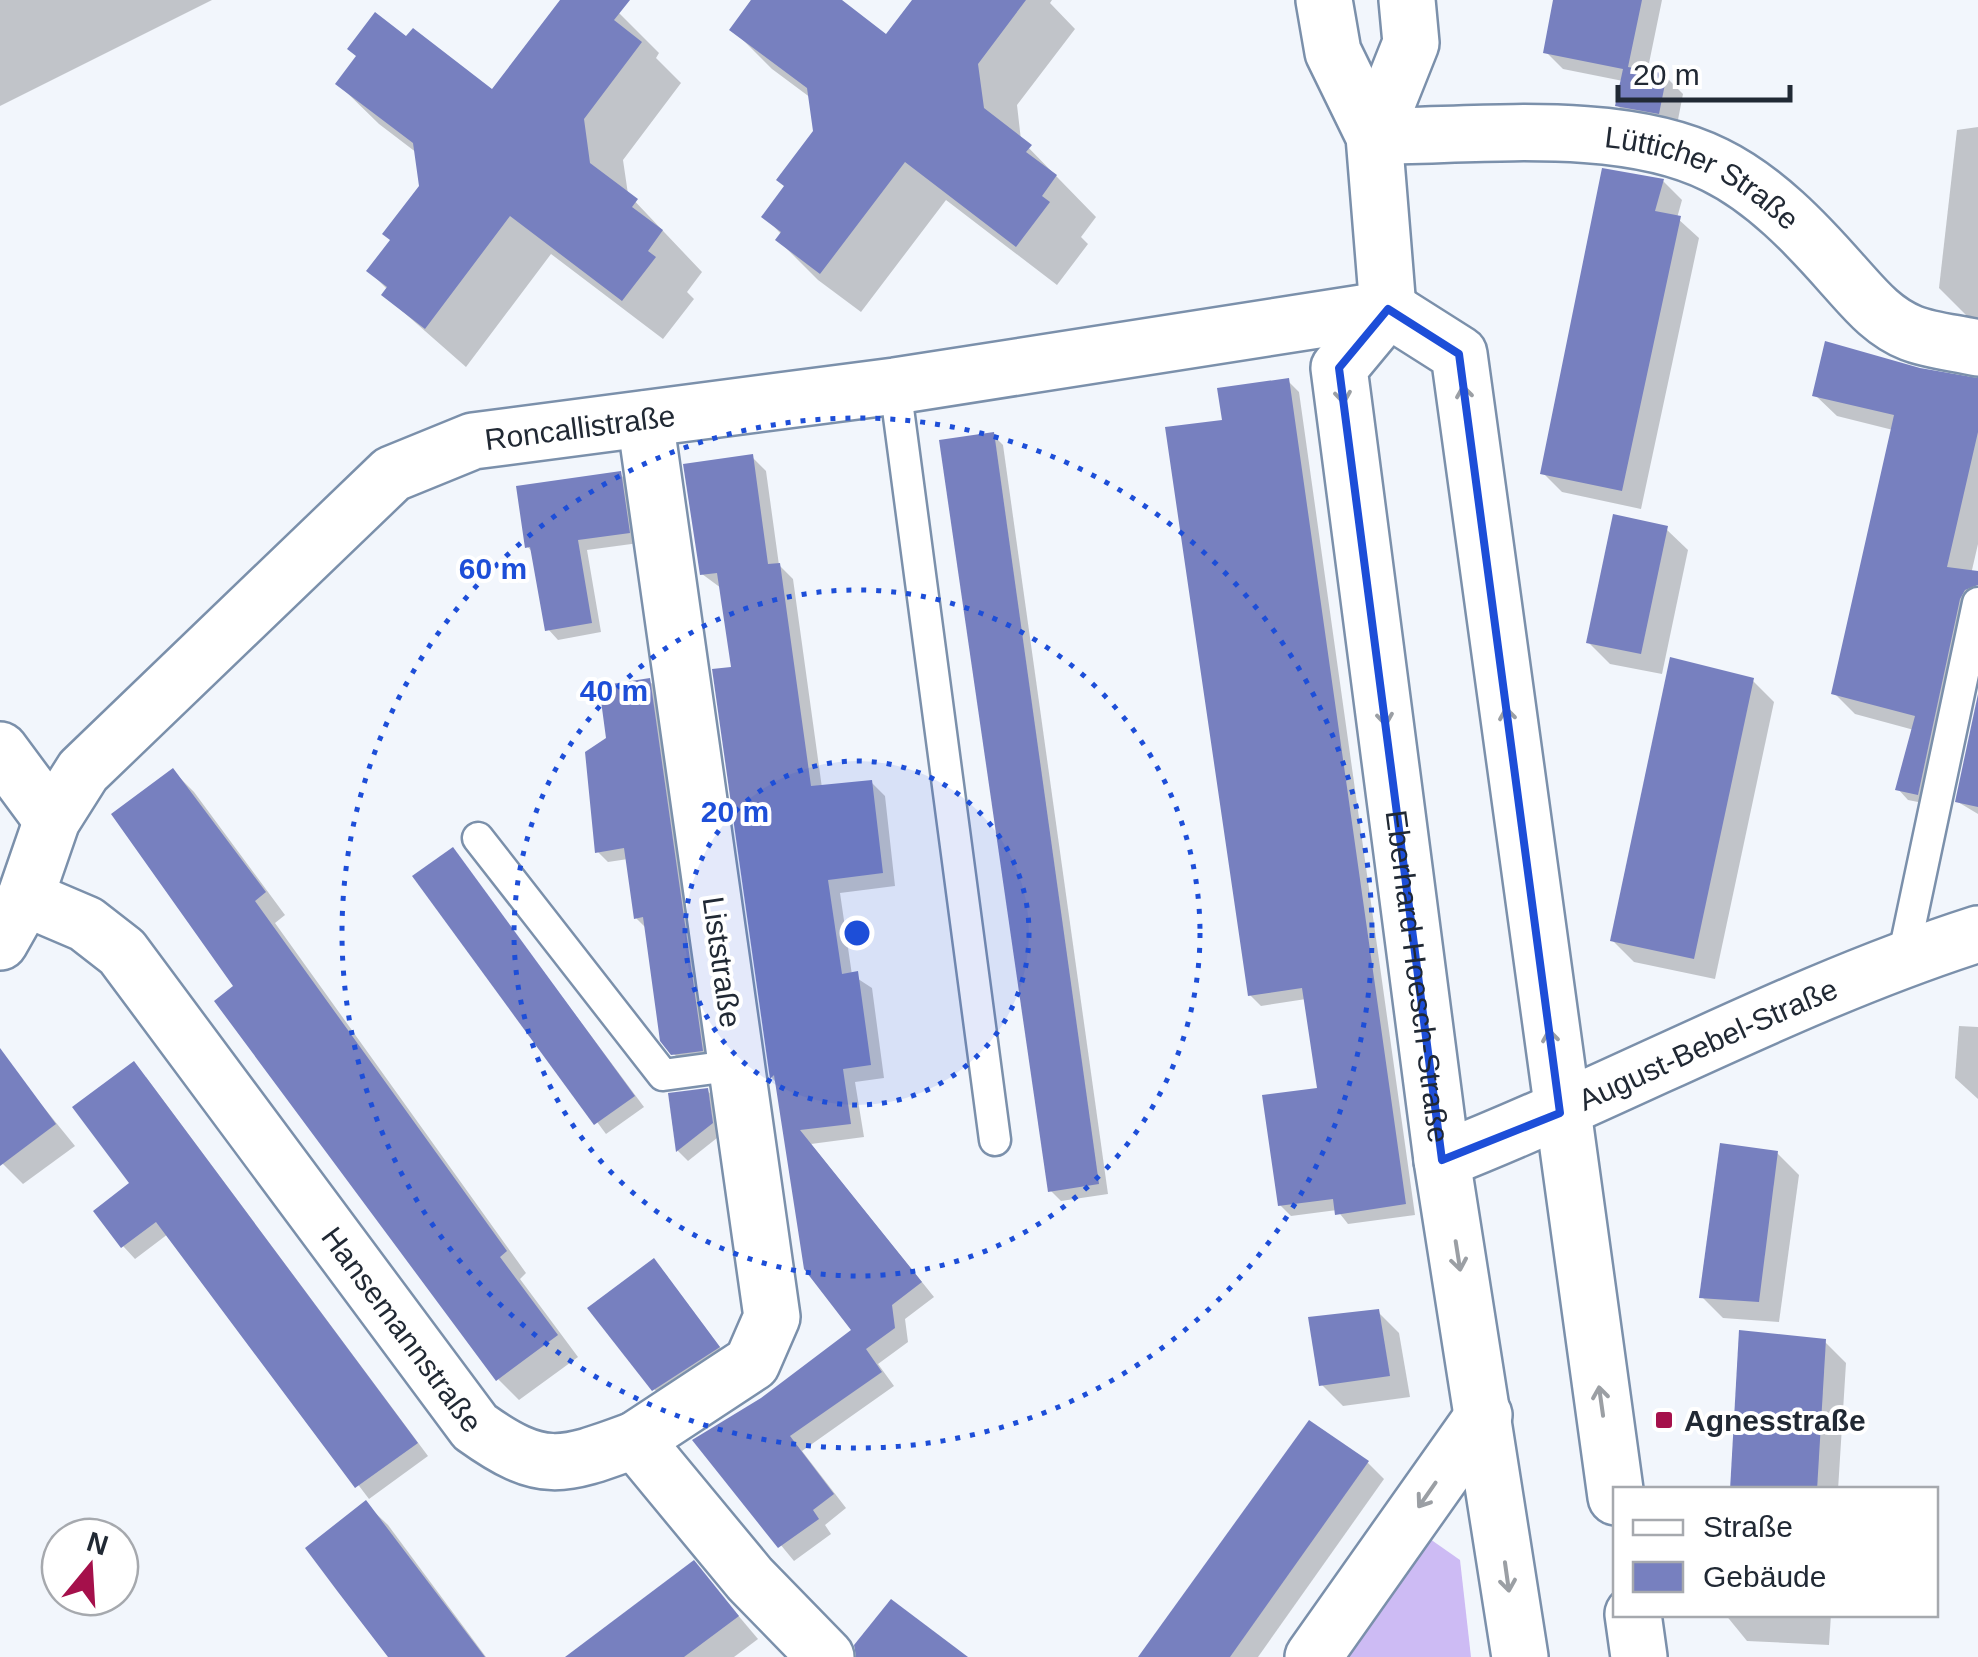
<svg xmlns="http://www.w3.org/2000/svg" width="1978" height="1657" viewBox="0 0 1978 1657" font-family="Arial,sans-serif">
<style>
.green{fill:#cdbbf4}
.shadow{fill:#0003}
.building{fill:#7780bf}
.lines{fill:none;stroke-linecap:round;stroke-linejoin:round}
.service-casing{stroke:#7b90ab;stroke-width:35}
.minor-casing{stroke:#7b90ab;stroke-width:60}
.service{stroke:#fff;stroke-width:30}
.minor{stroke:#fff;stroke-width:55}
.oneway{stroke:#9b9fa4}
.marked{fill:none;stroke:#1d4ed8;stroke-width:8;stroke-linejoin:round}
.ring{fill:none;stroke:#1d4ed8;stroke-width:5;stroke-dasharray:5 10}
.poi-dot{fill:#a5104b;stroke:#fff;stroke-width:4}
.labels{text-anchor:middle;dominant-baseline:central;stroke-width:8;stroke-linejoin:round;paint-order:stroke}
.street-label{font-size:30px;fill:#212934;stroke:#fff}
.poi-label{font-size:30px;font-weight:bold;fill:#212934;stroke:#fff;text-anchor:start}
.centre{fill:#1d4ed8;stroke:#fff;stroke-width:5}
.ring-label{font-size:30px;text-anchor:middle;font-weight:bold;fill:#1d4ed8;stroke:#fff;stroke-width:8;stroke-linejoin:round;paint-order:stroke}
</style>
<rect width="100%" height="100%" fill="#f2f6fc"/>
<path class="green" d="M 1430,1539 L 1460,1560 L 1471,1657 L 1342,1657 Z"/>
<g class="shadow">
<path d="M 0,0 L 212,0 L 0,106 Z"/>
<path d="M 575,0 L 602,0 L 619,13 L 659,53 L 656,58 L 681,83 L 623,160 L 628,194 L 702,272 L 687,292 L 694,299 L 663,339 L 551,254 L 466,367 L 384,295 L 388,290 L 369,271 L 393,241 L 421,186 L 417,153 L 379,124 L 338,84 L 407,40 L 493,93 Z"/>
<path d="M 751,0 L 837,0 L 887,38 L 915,0 L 1052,0 L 1050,3 L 1075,29 L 1017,105 L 1021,140 L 1096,217 L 1081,237 L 1088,244 L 1057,285 L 946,200 L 861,312 L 818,280 L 778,240 L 782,235 L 764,216 L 787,186 L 816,132 L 811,98 L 772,69 L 732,29 Z"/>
<path d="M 1557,0 L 1662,0 L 1647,73 L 1666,77 L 1683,94 L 1676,130 L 1635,123 L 1618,106 L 1623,81 L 1563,69 L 1546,52 Z"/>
<path d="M 1978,127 L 1978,318 L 1968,317 L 1939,288 L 1957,130 Z"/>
<path d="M 1663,181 L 1682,200 L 1677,218 L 1699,238 L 1641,509 L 1562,492 L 1543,473 Z"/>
<path d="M 1928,373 L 1978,379 L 1978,544 L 1936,726 L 1943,733 L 1928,804 L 1908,800 L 1898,789 L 1914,730 L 1855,714 L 1834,693 L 1893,430 L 1837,416 L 1815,395 Z"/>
<path d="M 1288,381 L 1299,392 L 1415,1215 L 1348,1224 L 1337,1210 L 1291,1216 L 1280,1205 L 1320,1090 L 1306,999 L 1261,1006 L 1250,995 L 1225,422 Z"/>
<path d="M 993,435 L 1003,445 L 1108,1194 L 1061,1201 L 1050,1190 Z"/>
<path d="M 752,457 L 766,471 L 779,565 L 793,579 L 822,788 L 871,782 L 885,796 L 895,886 L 840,893 L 852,975 L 872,988 L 884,1078 L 855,1082 L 864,1137 L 811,1144 L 934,1297 L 905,1319 L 908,1342 L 878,1364 L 894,1386 L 802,1451 L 846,1508 L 825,1525 L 831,1534 L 794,1561 L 695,1441 L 763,1400 L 855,1331 L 778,1084 L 772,1078 L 715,672 L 734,669 L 721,588 L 702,574 Z"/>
<path d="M 620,474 L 630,484 L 639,543 L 587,550 L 601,632 L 558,640 L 548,629 L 534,554 L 527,546 Z"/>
<path d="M 1666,529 L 1688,550 L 1662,674 L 1610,664 L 1588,642 Z"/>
<path d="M 1752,680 L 1774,702 L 1715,979 L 1634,962 L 1613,941 Z"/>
<path d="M 649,681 L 660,691 L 712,1060 L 684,1064 L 673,1053 L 647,929 L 636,918 L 628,859 L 608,862 L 598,852 Z"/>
<path d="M 1978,732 L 1978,814 L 1958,802 Z"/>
<path d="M 173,771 L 194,792 L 285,915 L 275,923 L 526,1273 L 520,1279 L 578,1357 L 519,1400 L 498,1379 L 236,986 Z"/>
<path d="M 453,850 L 644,1107 L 606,1134 L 415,877 Z"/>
<path d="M 1959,1026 L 1978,1027 L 1978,1099 L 1955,1078 Z"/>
<path d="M 14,1071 L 75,1146 L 23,1184 L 0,1161 L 0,1082 Z"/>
<path d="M 146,1077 L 428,1456 L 369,1499 L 168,1234 L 135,1259 L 123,1246 Z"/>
<path d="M 707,1090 L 717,1101 L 722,1134 L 688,1161 L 678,1151 L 671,1095 Z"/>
<path d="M 1777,1153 L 1799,1175 L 1779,1322 L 1723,1318 L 1702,1297 Z"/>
<path d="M 664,1272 L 728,1358 L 665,1400 L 654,1389 Z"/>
<path d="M 1378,1312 L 1399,1333 L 1410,1397 L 1343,1406 L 1322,1385 Z"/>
<path d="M 1824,1341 L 1846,1363 L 1838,1490 L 1732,1490 Z"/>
<path d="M 1367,1462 L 1384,1479 L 1258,1657 L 1142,1657 Z"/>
<path d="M 366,1504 L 388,1525 L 486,1657 L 390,1657 Z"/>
<path d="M 694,1563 L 758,1639 L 734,1657 L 568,1657 Z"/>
<path d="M 1725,1614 L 1831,1614 L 1829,1645 L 1747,1641 Z"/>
</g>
<g class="building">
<path d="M 560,0 L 630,0 L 614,20 L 642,42 L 584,119 L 590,163 L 638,199 L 632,207 L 663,230 L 648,251 L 656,257 L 622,301 L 510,216 L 425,329 L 381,295 L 387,287 L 366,271 L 390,240 L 382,234 L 419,186 L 413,143 L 335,84 L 356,56 L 347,49 L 375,12 L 406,36 L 413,28 L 492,89 Z"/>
<path d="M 751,0 L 842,0 L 886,34 L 912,0 L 1026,0 L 978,64 L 984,108 L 1032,145 L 1026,152 L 1057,175 L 1042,196 L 1050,202 L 1016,247 L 905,162 L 820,274 L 775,240 L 781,232 L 761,217 L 784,186 L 776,180 L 813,131 L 807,88 L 729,30 Z"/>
<path d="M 1553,0 L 1642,0 L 1628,67 L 1667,74 L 1659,114 L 1615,106 L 1623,69 L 1543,53 Z"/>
<path d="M 1602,168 L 1664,179 L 1655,211 L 1681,216 L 1622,491 L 1540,474 Z"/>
<path d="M 1825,341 L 1920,368 L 1978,378 L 1978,432 L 1947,567 L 1978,571 L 1978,585 L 1965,590 L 1960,599 L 1918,795 L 1895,790 L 1915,716 L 1831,694 L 1894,415 L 1812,396 Z"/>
<path d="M 1289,378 L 1406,1204 L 1335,1215 L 1333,1199 L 1278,1206 L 1262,1095 L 1317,1088 L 1302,988 L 1248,996 L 1165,427 L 1222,420 L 1217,388 Z"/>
<path d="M 994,432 L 1099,1184 L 1048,1192 L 939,440 Z"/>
<path d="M 753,454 L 768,564 L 780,563 L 811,786 L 872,780 L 883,873 L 828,880 L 842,974 L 858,971 L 871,1065 L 843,1069 L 851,1124 L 800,1130 L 922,1282 L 892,1305 L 895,1328 L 866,1349 L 882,1372 L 790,1436 L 834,1494 L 813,1510 L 819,1519 L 778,1548 L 692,1440 L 761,1398 L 851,1330 L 804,1269 L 774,1075 L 770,1079 L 712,669 L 731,667 L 717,573 L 700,575 L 683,464 Z"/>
<path d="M 621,471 L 630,533 L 578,540 L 592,623 L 545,631 L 530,547 L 525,548 L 516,486 Z"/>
<path d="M 1613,514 L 1668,526 L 1641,654 L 1586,643 Z"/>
<path d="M 1670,657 L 1754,678 L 1694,959 L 1610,941 Z"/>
<path d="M 650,678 L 703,1051 L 671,1055 L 660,1041 L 643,917 L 634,919 L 624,848 L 595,853 L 585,752 L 606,738 L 599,686 Z"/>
<path d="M 1978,694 L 1978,807 L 1955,802 Z"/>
<path d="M 173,768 L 266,892 L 255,901 L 507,1251 L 500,1257 L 558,1335 L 496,1381 L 214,1001 L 233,986 L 111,814 Z"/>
<path d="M 453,847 L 635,1096 L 594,1125 L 412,876 Z"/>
<path d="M 0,1048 L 56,1124 L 0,1166 Z"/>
<path d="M 134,1061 L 418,1443 L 355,1488 L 156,1222 L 121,1248 L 93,1211 L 129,1183 L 72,1107 Z"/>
<path d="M 708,1088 L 713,1123 L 676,1152 L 668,1093 Z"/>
<path d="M 1720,1143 L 1778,1151 L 1759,1302 L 1699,1298 Z"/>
<path d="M 654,1258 L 720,1347 L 652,1391 L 587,1308 Z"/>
<path d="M 1379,1309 L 1390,1376 L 1319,1386 L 1308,1317 Z"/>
<path d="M 1739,1330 L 1826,1339 L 1817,1490 L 1730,1490 Z"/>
<path d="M 1309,1420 L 1369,1461 L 1230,1657 L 1138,1657 Z"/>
<path d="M 366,1500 L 400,1545 L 485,1657 L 388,1657 L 338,1592 L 305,1548 Z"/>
<path d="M 694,1560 L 739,1616 L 684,1657 L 565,1657 Z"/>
<path d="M 891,1599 L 968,1657 L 856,1657 L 854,1645 Z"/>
</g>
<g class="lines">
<g class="service-casing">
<g id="service">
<path d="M 895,386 L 995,1140"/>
<path d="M 478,838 L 663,1075 L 737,1065"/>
<path d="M 1903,958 L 1978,603"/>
</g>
</g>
<g class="minor-casing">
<g id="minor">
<path id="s1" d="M 1324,0 L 1333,52 L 1374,136 L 1388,309 L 1339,368 L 1442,1160 L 1520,1657"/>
<path id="s2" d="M 1374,136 C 1477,136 1622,118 1715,165 C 1764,189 1806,233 1842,274 C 1863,297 1881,321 1911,333 C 1931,341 1957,343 1978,348"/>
<path d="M 1374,136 L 1411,43 L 1407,0"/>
<path d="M 1388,309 L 1459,354 L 1616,1497"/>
<path d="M 0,750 L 52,820"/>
<path id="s3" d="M 25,898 L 86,924 L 122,952 L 475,1427 C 542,1475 562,1467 635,1440 L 750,1579 L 826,1657"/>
<path id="s4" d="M 0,942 L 25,898 L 52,820 L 83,771 L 392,474 L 473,441 L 895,386 L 1388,309"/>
<path id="s5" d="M 1442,1160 C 1622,1089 1794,993 1978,934"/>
<path d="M 635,1440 L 752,1363 L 772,1317 L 645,419"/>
<path d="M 1633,1614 L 1639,1657"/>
<path d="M 1313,1657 L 1484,1415"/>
</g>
</g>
<use href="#service" class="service"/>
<use href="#minor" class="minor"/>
</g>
<defs><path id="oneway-shaft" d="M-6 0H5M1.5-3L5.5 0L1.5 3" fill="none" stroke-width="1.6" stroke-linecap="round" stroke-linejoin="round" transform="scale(2.5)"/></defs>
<g class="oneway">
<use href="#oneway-shaft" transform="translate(1342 389) rotate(83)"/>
<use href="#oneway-shaft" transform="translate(1465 400) rotate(-98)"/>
<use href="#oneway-shaft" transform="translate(1384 711) rotate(83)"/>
<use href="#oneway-shaft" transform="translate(1508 722) rotate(-98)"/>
<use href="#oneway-shaft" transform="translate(1551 1044) rotate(-98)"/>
<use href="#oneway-shaft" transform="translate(1458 1256) rotate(81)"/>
<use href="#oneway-shaft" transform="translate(1601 1401) rotate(-98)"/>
<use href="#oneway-shaft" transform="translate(1427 1495) rotate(125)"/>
<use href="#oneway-shaft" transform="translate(1507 1577) rotate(82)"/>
</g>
<path class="marked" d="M 1388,309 L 1459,354 L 1560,1113 L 1442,1160 L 1339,368 Z"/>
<circle cx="857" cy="933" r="172" fill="#1d4ed8" fill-opacity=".12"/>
<g class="ring">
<circle cx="857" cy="933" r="172"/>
<circle cx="857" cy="933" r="343"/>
<circle cx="857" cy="933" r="515"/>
</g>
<rect class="poi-dot" x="1654" y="1410" width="20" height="20" rx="5"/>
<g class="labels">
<g class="street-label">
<text stroke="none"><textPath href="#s2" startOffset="338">Lütticher Straße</textPath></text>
<text stroke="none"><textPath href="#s4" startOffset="815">Roncallistraße</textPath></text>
<text transform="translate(722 962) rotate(82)">Liststraße</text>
<text stroke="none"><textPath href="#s1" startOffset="1010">Eberhard-Hoesch-Straße</textPath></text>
<text stroke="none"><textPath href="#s5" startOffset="290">August-Bebel-Straße</textPath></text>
<text stroke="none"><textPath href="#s3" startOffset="582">Hansemannstraße</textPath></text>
</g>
<g class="poi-label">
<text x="1684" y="1420">Agnesstraße</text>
</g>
</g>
<circle cx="857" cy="933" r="15" class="centre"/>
<g class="ring-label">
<text x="493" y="579">60 m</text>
<text x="614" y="701">40 m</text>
<text x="735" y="822">20 m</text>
</g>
<rect x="1613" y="1487" width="325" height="130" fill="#ffffff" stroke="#a6a9ae" stroke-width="2.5"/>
<rect x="1633" y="1520" width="50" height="15" fill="#ffffff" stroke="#a6a9ae" stroke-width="2.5"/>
<text x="1703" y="1537" font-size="30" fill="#212934">Straße</text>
<rect x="1633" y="1562" width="50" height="30" fill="#7780bf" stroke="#a6a9ae" stroke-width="2.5"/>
<text x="1703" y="1587" font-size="30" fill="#212934">Gebäude</text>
<g transform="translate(90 1567) rotate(18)"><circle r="48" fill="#ffffff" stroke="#a6a9ae" stroke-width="2.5"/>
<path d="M0-8L18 38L0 25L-18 38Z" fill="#a5104b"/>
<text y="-15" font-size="28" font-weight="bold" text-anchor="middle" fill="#212934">N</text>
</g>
<path d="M1618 85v15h172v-15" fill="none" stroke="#212934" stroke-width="5"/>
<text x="1633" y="85" font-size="30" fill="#212934" stroke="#ffffff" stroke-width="8" paint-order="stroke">20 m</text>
</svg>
